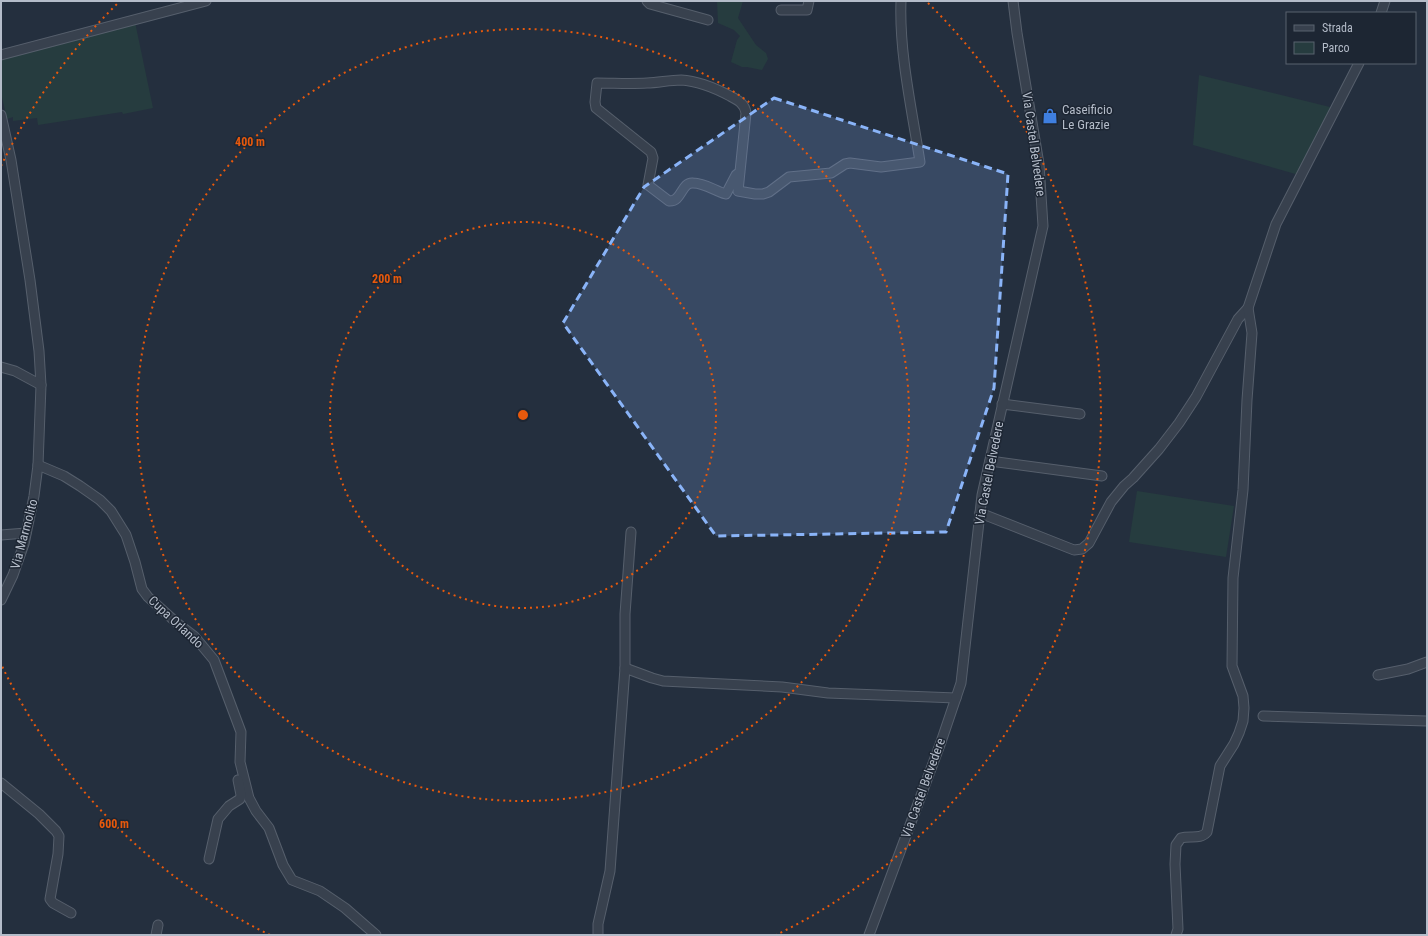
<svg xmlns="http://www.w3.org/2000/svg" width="1428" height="936" viewBox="0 0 1428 936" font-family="'Roboto Condensed',sans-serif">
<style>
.green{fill:#263c3f}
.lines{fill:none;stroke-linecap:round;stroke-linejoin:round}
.minor-casing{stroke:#565f6c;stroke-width:11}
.minor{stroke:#38414e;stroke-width:9}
.marked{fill:#8ab4f8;fill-opacity:0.2;stroke:#8ab4f8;stroke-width:3;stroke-dasharray:8 5;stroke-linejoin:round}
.ring{fill:none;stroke:#e8590c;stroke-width:2;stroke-dasharray:2 4}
.labels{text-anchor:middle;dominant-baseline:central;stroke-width:3;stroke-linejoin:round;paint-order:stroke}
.poi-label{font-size:13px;fill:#b4bcc9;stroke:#1d2633;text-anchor:start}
.street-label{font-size:13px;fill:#b4bcc9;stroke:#1d2633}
.centre{fill:#e8590c;stroke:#1d2633;stroke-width:2}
.ring-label{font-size:12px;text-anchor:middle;font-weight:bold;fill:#e8590c;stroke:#1d2633;stroke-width:3;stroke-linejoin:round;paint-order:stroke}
</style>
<rect width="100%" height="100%" fill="#242f3e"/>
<g class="green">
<path d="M 717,1 L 743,1 L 738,18 L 756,45 L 766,53 L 768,59 L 762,70 L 747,67 L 742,67 L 731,62 L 737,40 L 740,36 L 734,30 L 718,23 Z"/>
<path d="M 135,22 L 153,108 L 123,114 L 122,112 L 38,125 L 37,118 L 13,121 L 13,117 L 7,119 L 1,93 L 1,60 Z"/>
<path d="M 1199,75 L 1334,108 L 1299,175 L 1193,145 Z"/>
<path d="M 1137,491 L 1234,506 L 1226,557 L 1129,542 Z"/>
</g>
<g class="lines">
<g class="minor-casing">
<g id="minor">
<path d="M 647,1 L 650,4 L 708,20"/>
<path d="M 781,10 L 807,10 L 809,1"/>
<path d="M 1381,13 L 1385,1"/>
<path d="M 1,55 L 206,1"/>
<path d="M 1,115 L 11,160 L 30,280 L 39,351 L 41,385 L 38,465 L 34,496 L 24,544 L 13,575 L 1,600"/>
<path d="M 740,172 L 736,175 L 726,194 C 715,191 705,183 693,183 C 681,182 682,202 669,201 L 648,185 L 653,158 L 651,152 L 596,108 L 595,102 L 597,83 C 614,83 630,84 647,83 C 658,83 669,80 681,80 C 698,81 715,88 730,96 C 738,100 745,104 746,113 L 738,191 L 755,194 L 763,194 L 769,192 L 789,177 L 831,173 L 845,164 L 850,163 L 881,167 L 920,162 C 912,110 899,53 901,1"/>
<path d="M 1,367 L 15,371 L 41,385"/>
<path d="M 1002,404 L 1080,414"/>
<path d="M 990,461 L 1102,476"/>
<path d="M 38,465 L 64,476 L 80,486 L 100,500 L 111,511 L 126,535 L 135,562 L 142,589 L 148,597 L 177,623 L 194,636 L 214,660 L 241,732 L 240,762 L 249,798 L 256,811 L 269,828 L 283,865 L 292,880 L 320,891 L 345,908 L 376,935"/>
<path d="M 980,513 L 1074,550 L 1082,549 L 1089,543 L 1111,502 L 1124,486 L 1133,478 L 1159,449 L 1179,423 L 1196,397 L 1238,319 L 1248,308 L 1276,224 L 1359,63"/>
<path d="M 1,535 L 26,533"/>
<path d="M 625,668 L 652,678 L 663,681 L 782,687 L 828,693 L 956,698"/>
<path d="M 1378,675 L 1408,669 L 1427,662"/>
<path d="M 1263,716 L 1427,721"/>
<path d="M 1,783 L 39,814 L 56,831 L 59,836 L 58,854 L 50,899 L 53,903 L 71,913"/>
<path d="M 209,859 L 218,819 L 229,806 L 240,799 L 241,795 L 238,780"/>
<path d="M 156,935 L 158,925"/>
<path d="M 598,935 L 598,924 L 610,871 L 625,668 L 625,614 L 631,532"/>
<path d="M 869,935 L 941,742 L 961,683 L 982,495 L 1043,226 L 1039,164 L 1017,33 L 1013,1"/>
<path d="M 1176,935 L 1178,929 L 1175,864 L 1176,845 L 1181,838 C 1190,835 1200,840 1207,832 L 1220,766 L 1234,744 L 1239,733 L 1243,721 L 1244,708 L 1243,696 L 1232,666 L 1233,578 L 1243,490 L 1247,400 L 1252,333 L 1248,308"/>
</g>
</g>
<use href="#minor" class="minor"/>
</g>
<path class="marked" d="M 774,98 L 1008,174 L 994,388 L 946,532 L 716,536 L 563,323 L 644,187 Z"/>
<g class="ring">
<circle cx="523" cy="415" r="193"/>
<circle cx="523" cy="415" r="386"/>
<path d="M270 935A578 578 0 0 1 1 664M1 166A578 578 0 0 1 118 3M928 3A578 578 0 0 1 776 935"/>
</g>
<defs>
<g id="shop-bare" transform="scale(1.2)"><path d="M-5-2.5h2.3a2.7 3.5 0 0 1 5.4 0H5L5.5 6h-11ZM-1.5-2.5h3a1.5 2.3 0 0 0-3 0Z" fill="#3f7fe0" stroke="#1d2633" stroke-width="2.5" paint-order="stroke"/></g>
</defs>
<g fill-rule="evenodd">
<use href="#shop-bare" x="1050" y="116"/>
</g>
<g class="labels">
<g class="poi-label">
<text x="1062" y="109">Caseificio<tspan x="1062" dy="15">Le Grazie</tspan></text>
</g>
<g class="street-label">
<text transform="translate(1034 144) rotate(82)">Via Castel Belvedere</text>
<text transform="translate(989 473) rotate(-79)">Via Castel Belvedere</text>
<text transform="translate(24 534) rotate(-75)">Via Marmolito</text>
<text transform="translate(176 622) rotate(43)">Cupa Orlando</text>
<text transform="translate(923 788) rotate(-70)">Via Castel Belvedere</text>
</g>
</g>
<circle cx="523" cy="415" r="6" class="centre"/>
<g class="ring-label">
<text x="250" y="146">400 m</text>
<text x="387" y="283">200 m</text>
<text x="114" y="828">600 m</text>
</g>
<rect width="1428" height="936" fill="none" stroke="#b4bcc9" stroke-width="4"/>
<rect x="1286" y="12" width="130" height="52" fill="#1d2633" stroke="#59626f"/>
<rect x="1294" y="25" width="20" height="6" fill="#38414e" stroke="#59626f"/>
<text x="1322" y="32" font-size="12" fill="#b4bcc9">Strada</text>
<rect x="1294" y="42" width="20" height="12" fill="#263c3f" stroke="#59626f"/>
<text x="1322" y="52" font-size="12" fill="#b4bcc9">Parco</text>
</svg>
